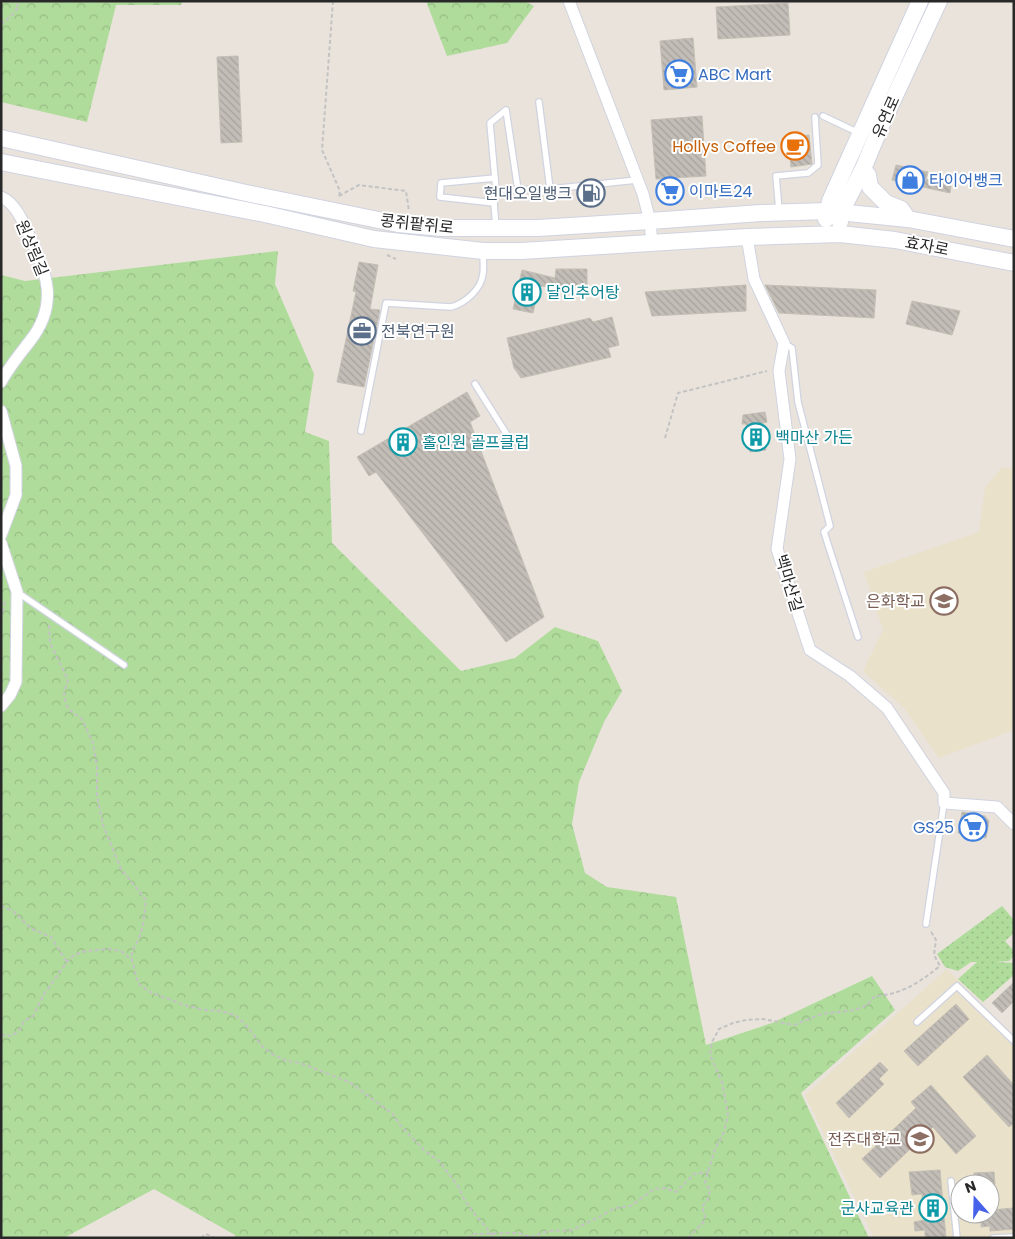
<svg xmlns="http://www.w3.org/2000/svg" width="1015" height="1239" viewBox="0 0 1015 1239" font-family="Poppins,'Noto Sans KR',sans-serif">
<style>
.education{fill:#eae1cb;fill-rule:evenodd}
.forest{fill:url(#forest-crowns)}
.garden{fill:url(#garden-dots)}
.building{fill:url(#building-back-hatch);stroke:#c4bfb5}
.lines{fill:none;stroke-linecap:round;stroke-linejoin:round}
.lane-casing{stroke:#d0d3e0;stroke-width:8}
.street-casing{stroke:#d0d3e0;stroke-width:13}
.secondary-casing{stroke:#d0d3e0;stroke-width:18}
.path{stroke:#c3c3c3;stroke-width:2;stroke-dasharray:4 2.5;stroke-linecap:butt}
.lane{stroke:#fff;stroke-width:5.5}
.street{stroke:#fff;stroke-width:11}
.secondary{stroke:#fff;stroke-width:16}
.labels{text-anchor:middle;dominant-baseline:central;stroke-width:4;stroke-linejoin:round;paint-order:stroke}
.shop-label{font-size:16px;fill:#366cbe;stroke:#fff;text-anchor:start}
.street-label{font-size:16px;fill:#282828;stroke:#fff}
.food-label{font-size:16px;fill:#c56008;stroke:#fff;text-anchor:end}
.service-label{font-size:16px;fill:#4e5e75;stroke:#fff;text-anchor:end}
.culture-label{font-size:16px;fill:#0d838f;stroke:#fff;text-anchor:start}
.education-label{font-size:16px;fill:#785e54;stroke:#fff;text-anchor:end}
</style>
<defs>
<pattern id="forest-crowns" width="20" height="18" patternUnits="userSpaceOnUse" patternTransform="scale(1.25)"><rect width="20" height="18" fill="#b0dc9b"/><path d="M2 6a3 3 0 1 1 6 0M12 15a3 3 0 1 1 6 0" fill="none" stroke="#97bd86"/></pattern>
<pattern id="garden-dots" width="8" height="8" patternUnits="userSpaceOnUse" patternTransform="scale(1.25)"><rect width="8" height="8" fill="#b0dc9b"/><path d="M2 2h.1M6 6h.1" fill="none" stroke="#97bd86" stroke-width="1.8" stroke-linecap="round"/></pattern>
<pattern id="building-back-hatch" width="6" height="6" patternUnits="userSpaceOnUse" patternTransform="scale(1.25)"><rect width="6" height="6" fill="#c2bdb6"/><path d="M-1 5l2 2M0 0l6 6M5-1l2 2" fill="none" stroke="#a7a29c"/></pattern>
</defs>
<rect width="100%" height="100%" fill="#e9e3db"/>
<g class="education">
<path d="M 1002,467 L 1014,469 L 1014,730 L 939,758 L 904,708 L 863,671 L 883,630 L 864,572 L 979,532 L 985,488 Z"/>
<path d="M 947,969 L 1014,1036 L 1014,1238 L 874,1238 L 805,1095 ZM 960,1184 L 990,1184 L 990,1214 L 960,1214 Z"/>
</g>
<g class="forest">
<path d="M 1,1 L 182,1 L 181,5 L 116,5 L 87,122 L 1,102 Z"/>
<path d="M 426,1 L 524,1 L 534,6 L 507,43 L 447,56 Z"/>
<path d="M 278,251 L 275,284 L 314,374 L 305,432 L 329,441 L 332,543 L 461,671 L 515,658 L 555,627 L 598,641 L 622,691 L 604,722 L 579,782 L 572,824 L 585,873 L 607,887 L 676,897 L 706,1045 L 772,1023 L 872,976 L 895,1010 L 801,1093 L 869,1238 L 235,1238 L 235,1235 L 154,1189 L 64,1238 L 1,1238 L 1,275 L 25,281 Z"/>
</g>
<path class="garden" d="M 1002,906 L 1014,920 L 1014,933 L 1005,941 L 1014,951 L 1014,956 L 1009,961 L 995,962 L 1014,963 L 1014,975 L 983,1002 L 958,979 L 977,962 L 971,962 L 958,971 L 945,967 L 937,954 Z"/>
<g class="building">
<path d="M 788,3 L 790,35 L 718,39 L 716,7 Z"/>
<path d="M 693,38 L 697,87 L 664,90 L 660,41 Z"/>
<path d="M 238,56 L 242,142 L 221,143 L 217,57 Z"/>
<path d="M 702,116 L 706,176 L 656,179 L 651,120 Z"/>
<path d="M 809,135 L 812,164 L 791,167 L 788,137 Z"/>
<path d="M 896,165 L 928,172 L 926,179 L 951,186 L 950,193 L 892,180 Z"/>
<path d="M 359,262 L 378,265 L 370,309 L 380,310 L 364,387 L 337,382 L 356,292 L 353,291 Z"/>
<path d="M 556,269 L 587,269 L 587,286 L 566,286 L 565,288 L 539,286 L 533,313 L 513,309 L 522,270 L 555,278 Z"/>
<path d="M 746,285 L 746,311 L 652,316 L 645,292 Z"/>
<path d="M 765,285 L 876,290 L 874,318 L 779,313 Z"/>
<path d="M 912,301 L 960,311 L 952,335 L 906,324 Z"/>
<path d="M 612,317 L 619,345 L 608,348 L 611,357 L 521,378 L 514,368 L 507,338 L 590,318 L 593,322 Z"/>
<path d="M 467,392 L 480,416 L 470,422 L 544,617 L 506,642 L 376,472 L 369,476 L 357,457 Z"/>
<path d="M 765,412 L 767,422 L 763,423 L 766,450 L 750,452 L 746,424 L 742,424 L 743,415 Z"/>
<path d="M 962,812 L 985,816 L 989,821 L 986,838 L 958,833 Z"/>
<path d="M 1014,982 L 1014,1001 L 1002,1013 L 992,1003 Z"/>
<path d="M 956,1004 L 969,1019 L 918,1066 L 904,1051 Z"/>
<path d="M 987,1055 L 1014,1085 L 1014,1123 L 1009,1127 L 963,1077 Z"/>
<path d="M 880,1062 L 888,1070 L 879,1079 L 884,1084 L 849,1118 L 836,1103 Z"/>
<path d="M 931,1085 L 976,1136 L 956,1154 L 933,1127 L 880,1178 L 862,1159 L 916,1108 L 911,1102 Z"/>
<path d="M 940,1170 L 946,1238 L 925,1238 L 925,1230 L 915,1231 L 914,1222 L 924,1220 L 922,1194 L 912,1195 L 909,1172 Z"/>
<path d="M 994,1172 L 995,1184 L 974,1184 L 974,1173 Z"/>
<path d="M 1014,1208 L 1014,1229 L 990,1231 L 990,1226 L 981,1227 L 981,1214 L 990,1214 L 990,1210 Z"/>
</g>
<g class="lines">
<g class="lane-casing">
<g id="lane">
<path d="M 539,102 L 550,189"/>
<path d="M 823,116 L 859,133"/>
<path d="M 496,190 L 490,123 L 506,110 L 518,190"/>
<path d="M 494,203 L 440,197 L 441,183 L 495,178"/>
<path d="M 779,211 L 776,176 L 808,173 L 818,165 L 815,117"/>
<path d="M 496,227 L 494,203 L 496,190 L 550,189 L 637,180"/>
<path d="M 784,343 L 792,348 L 798,402 L 830,526 L 824,532 L 858,637"/>
<path d="M 475,384 L 511,441"/>
<path d="M 361,431 L 386,303 L 451,307 C 466,303 481,289 483,274 C 484,267 483,260 483,253"/>
<path d="M 17,592 L 124,665"/>
<path d="M 926,924 L 944,803"/>
<path d="M 917,1022 L 957,986 L 1014,1041"/>
<path d="M 951,1181 L 957,1238"/>
<path d="M 993,1238 L 1014,1237"/>
</g>
</g>
<g class="street-casing">
<g id="street">
<path d="M 569,1 L 643,194 L 650,221 L 652,244"/>
<path d="M 1,197 C 17,204 23,223 30,237 C 48,275 58,305 30,341 C 19,355 9,367 1,382"/>
<path d="M 747,237 L 754,279 L 784,343 L 779,371 L 790,459 L 777,549 L 810,650 L 850,676 L 887,708 L 944,793 L 944,803 L 997,807 L 1014,824"/>
<path d="M 1,411 L 16,466 L 16,495 L 1,535"/>
<path d="M 1,543 L 17,592 L 16,682 L 10,695 L 1,706"/>
</g>
</g>
<g class="secondary-casing">
<g id="secondary">
<path d="M 1,138 L 246,193 L 398,224 L 442,228 L 538,228 L 650,221 L 761,213 L 828,211 L 908,219 L 1014,239"/>
<path d="M 1,162 L 265,214 L 374,239 L 483,251 L 521,251 L 747,237 L 840,234 L 895,240 L 1014,263"/>
<path d="M 863,169 L 868,175 L 870,187 L 886,203 L 901,209 L 908,219"/>
<path d="M 826,219 L 830,201 L 920,1"/>
<path d="M 840,222 L 841,212 L 863,169 L 880,128 L 939,1"/>
</g>
</g>
<g class="path">
<path d="M 333,1 L 322,150 L 340,191 L 339,197"/>
<path d="M 1,24 L 11,16 L 17,9 L 15,8 L 21,1"/>
<path d="M 339,196 L 359,185 L 406,191 L 409,211"/>
<path d="M 387,255 L 396,259"/>
<path d="M 665,438 L 678,393 L 767,371"/>
<path d="M 1,618 L 5,601"/>
<path d="M 49,625 L 50,643 L 68,680 L 64,693 L 66,705 L 73,713 L 82,719 L 93,743 L 97,767 L 97,796 L 103,825 L 121,869 L 146,900 L 143,925 L 139,939 L 132,951 L 132,960 L 138,983 L 150,992 L 184,1005 L 204,1010 L 221,1011 L 235,1015 L 245,1024 L 262,1046 L 272,1054 L 287,1061 L 300,1063 L 349,1082 L 393,1114 L 400,1125 L 424,1150 L 439,1161 L 458,1186 L 464,1199 L 473,1212 L 495,1238"/>
<path d="M 1,906 L 13,911 L 32,929 L 51,937 L 67,962"/>
<path d="M 1,1035 L 12,1036 L 20,1029 L 24,1021 L 33,1016 L 44,994 L 67,962 L 74,955 L 86,951 L 109,949 L 121,951 L 132,960"/>
<path d="M 201,1238 L 206,1234 L 215,1238"/>
<path d="M 468,1238 L 473,1234 L 505,1233 L 519,1233 L 531,1237 L 548,1231 L 572,1230 L 597,1218 L 615,1208 L 631,1206 L 654,1189 L 665,1188 L 676,1192 L 694,1174 L 708,1172"/>
<path d="M 688,1238 L 703,1223 L 705,1216 L 702,1207 L 708,1199 L 710,1190 L 705,1182 L 715,1149 L 724,1132 L 728,1114 L 722,1082 L 710,1055 L 712,1042 L 719,1029 L 733,1023 L 746,1020 L 763,1019 L 794,1025 L 822,1014 L 855,1010 L 867,1005 L 875,996 C 901,995 920,982 940,966 L 934,955 L 936,940 L 930,930"/>
</g>
<use href="#lane" class="lane"/>
<use href="#street" class="street"/>
<use href="#secondary" class="secondary"/>
</g>
<defs>
<g id="supermarket-ring" transform="scale(1.4375)"><circle r="9.5" fill="#fff" stroke="#3f7fe0" stroke-width="1.5"/><path d="M-6-5.5h2.5l.6 2H6L4.5 2H-2.5L-4.4-4H-6ZM-1.5 3.2a1.3 1.3 0 1 0 .1 0ZM3 3.2a1.3 1.3 0 1 0 .1 0Z" fill="#3f7fe0"/></g>
<g id="cafe-ring" transform="scale(1.4375)"><circle r="9.5" fill="#fff" stroke="#e8710a" stroke-width="1.5"/><path d="M-5.5-4.5H6V0H3Q3 3.5 0 3.5H-2.5Q-5.5 3.5-5.5 0ZM3-3.2v2h1.7v-2ZM-6 4.5H4V6H-6Z" fill="#e8710a"/></g>
<g id="shop-ring" transform="scale(1.4375)"><circle r="9.5" fill="#fff" stroke="#3f7fe0" stroke-width="1.5"/><path d="M-5-2.5h2.3a2.7 3.5 0 0 1 5.4 0H5L5.5 6h-11ZM-1.5-2.5h3a1.5 2.3 0 0 0-3 0Z" fill="#3f7fe0"/></g>
<g id="fuel-ring" transform="scale(1.4375)"><circle r="9.5" fill="#fff" stroke="#5c6f8a" stroke-width="1.5"/><path d="M-5.5-6h7V0h2V4h1.3V-2.5L3-4.5l.8-.8L6-3V5H2.5V1h-1V6h-7ZM-4.2-4.7v3.2H.2V-4.7Z" fill="#5c6f8a"/></g>
<g id="building-ring" transform="scale(1.4375)"><circle r="9.5" fill="#fff" stroke="#0f9aa8" stroke-width="1.5"/><path d="M-4-6H4V6H1V3H-1V6H-4ZM-2.5-4.3h1.7v1.8h-1.7ZM.8-4.3h1.7v1.8H.8ZM-2.5-1h1.7V.8h-1.7ZM.8-1h1.7V.8H.8Z" fill="#0f9aa8"/></g>
<g id="office-ring" transform="scale(1.4375)"><circle r="9.5" fill="#fff" stroke="#5c6f8a" stroke-width="1.5"/><path d="M-6-3h4V-5.5h4V-3h4V5H-6ZM-1-4.5V-3h2v-1.5ZM-6 0V1H6V0Z" fill="#5c6f8a"/></g>
<g id="school-ring" transform="scale(1.4375)"><circle r="9.5" fill="#fff" stroke="#8d6e63" stroke-width="1.5"/><path d="M0-5L7-2L0 1L-7-2ZM-4 1L0 2.5L4 1V4Q0 6-4 4Z" fill="#8d6e63"/></g>
<g id="university-ring" transform="scale(1.4375)"><circle r="9.5" fill="#fff" stroke="#8d6e63" stroke-width="1.5"/><path d="M0-5L7-2L0 1L-7-2ZM-4 1L0 2.5L4 1V4Q0 6-4 4Z" fill="#8d6e63"/></g>
</defs>
<g fill-rule="evenodd">
<use href="#supermarket-ring" x="679" y="74"/>
<use href="#cafe-ring" x="795" y="146"/>
<use href="#shop-ring" x="910" y="180"/>
<use href="#supermarket-ring" x="670" y="191"/>
<use href="#fuel-ring" x="591" y="193"/>
<use href="#building-ring" x="527" y="292"/>
<use href="#office-ring" x="362" y="331"/>
<use href="#building-ring" x="756" y="437"/>
<use href="#building-ring" x="403" y="442"/>
<use href="#school-ring" x="944" y="601"/>
<use href="#supermarket-ring" x="973" y="827"/>
<use href="#university-ring" x="920" y="1139"/>
<use href="#building-ring" x="933" y="1208"/>
</g>
<g class="labels">
<g class="shop-label">
<text x="698" y="74">ABC Mart</text>
<text x="929" y="180">타이어뱅크</text>
<text x="689" y="191">이마트24</text>
<text x="954" y="827" text-anchor="end">GS25</text>
</g>
<g class="street-label">
<text transform="translate(886 117) rotate(-66)">유연로</text>
<text transform="translate(417 224) rotate(6)">콩쥐팥쥐로</text>
<text transform="translate(927 246) rotate(11)">효자로</text>
<text transform="translate(32 248) rotate(68)">원상림길</text>
<text transform="translate(789 583) rotate(73)">백마산길</text>
</g>
<g class="food-label">
<text x="776" y="146">Hollys Coffee</text>
</g>
<g class="service-label">
<text x="572" y="193">현대오일뱅크</text>
<text x="381" y="331" text-anchor="start">전북연구원</text>
</g>
<g class="culture-label">
<text x="546" y="292">달인추어탕</text>
<text x="775" y="437">백마산 가든</text>
<text x="422" y="442">홀인원 골프클럽</text>
<text x="914" y="1208" text-anchor="end">군사교육관</text>
</g>
<g class="education-label">
<text x="925" y="601">은화학교</text>
<text x="901" y="1139">전주대학교</text>
</g>
</g>
<rect width="1015" height="1239" fill="none" stroke="#282828" stroke-width="5"/>
<g transform="translate(975 1199) rotate(340)"><circle r="24" fill="#ffffff" stroke="#a9a9a9"/>
<path d="M0-4L9 19L0 12L-9 19Z" fill="#4762ea"/>
<text y="-8" font-size="14" font-weight="bold" text-anchor="middle" fill="#282828">N</text>
</g>
</svg>
